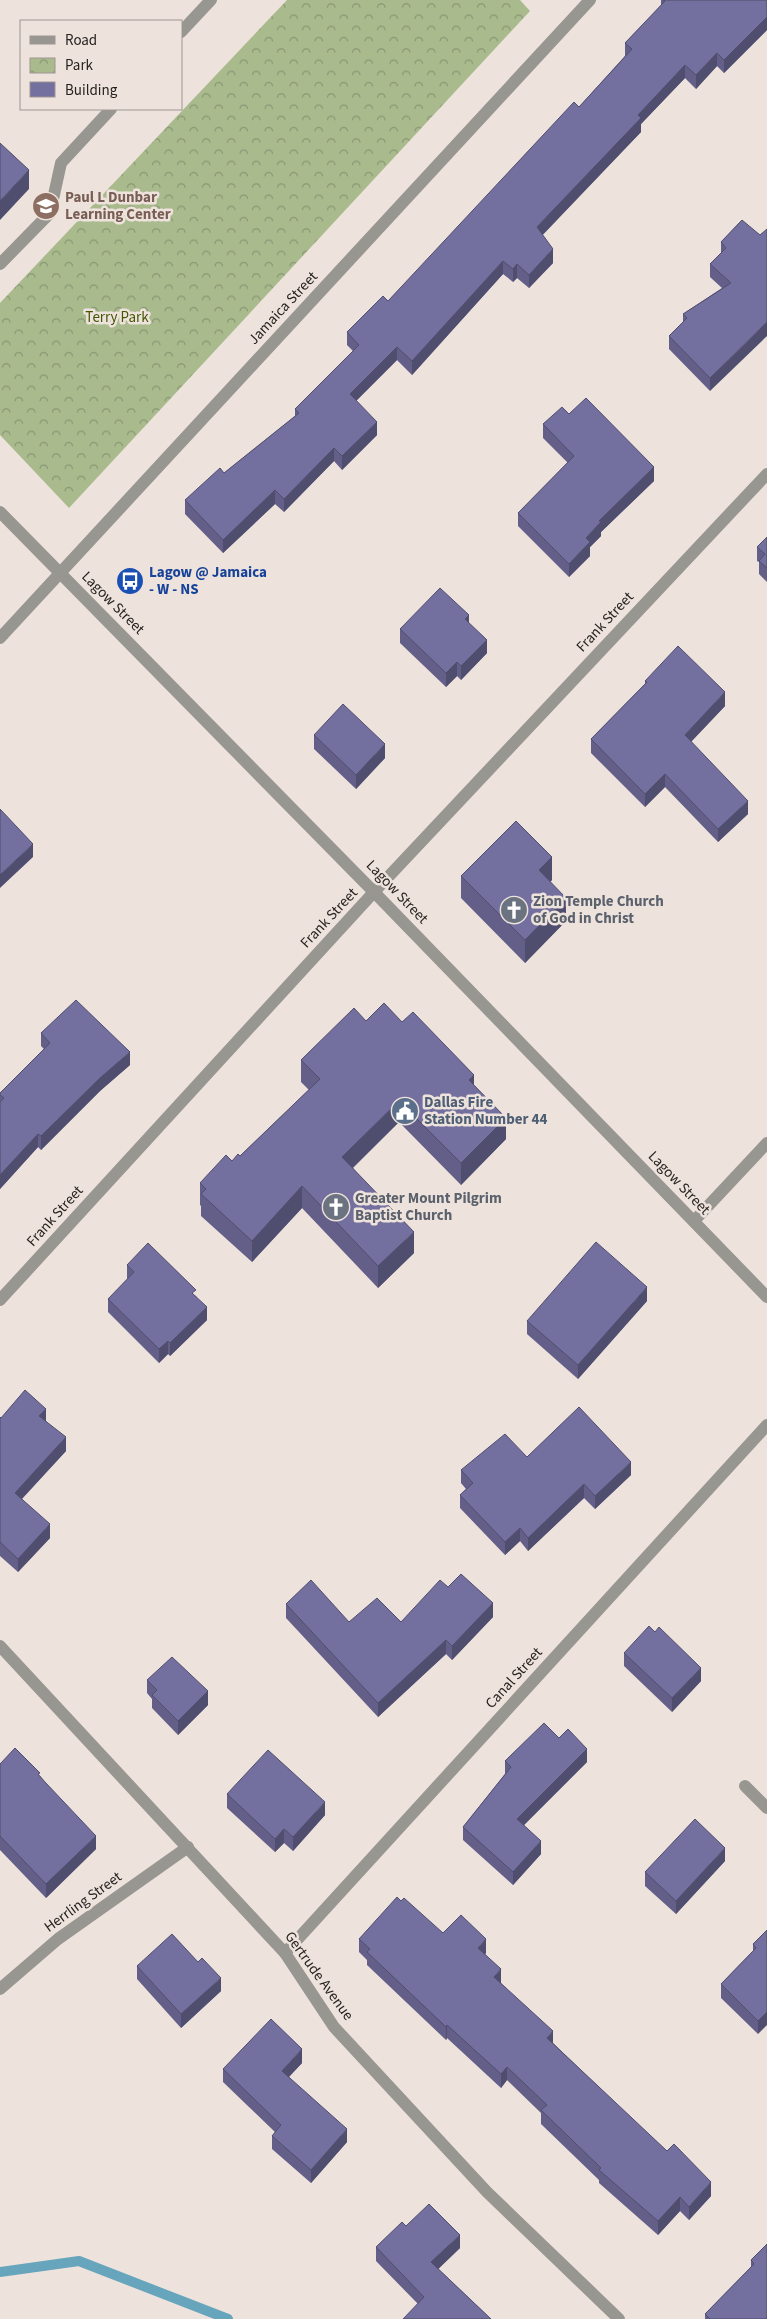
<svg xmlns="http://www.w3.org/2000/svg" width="767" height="2319" viewBox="0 0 767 2319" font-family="'Source Sans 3',sans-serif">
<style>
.park{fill:url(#park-crowns)}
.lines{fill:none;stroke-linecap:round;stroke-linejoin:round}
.stream{stroke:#67a5bd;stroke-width:10}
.minor{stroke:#989691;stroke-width:12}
.wall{fill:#635f89}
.shaded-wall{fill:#504e6f}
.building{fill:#736f9f;stroke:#504e6f}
.labels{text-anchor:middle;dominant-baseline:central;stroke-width:5;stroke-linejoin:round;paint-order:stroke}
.education-label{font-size:15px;font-weight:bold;fill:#785e54;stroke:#eee3dc;text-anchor:start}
.street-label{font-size:15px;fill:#262220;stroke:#eee3dc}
.park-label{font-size:15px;fill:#425603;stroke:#eee3dc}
.transit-label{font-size:15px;font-weight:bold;fill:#164399;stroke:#eee3dc;text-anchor:start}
.worship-label{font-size:15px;font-weight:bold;fill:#5b616d;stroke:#eee3dc;text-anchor:start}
.service-label{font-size:15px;font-weight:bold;fill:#4e5e75;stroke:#eee3dc;text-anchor:start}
</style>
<defs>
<pattern id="park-crowns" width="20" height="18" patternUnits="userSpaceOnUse" patternTransform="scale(1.25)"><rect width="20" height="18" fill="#a9ba8d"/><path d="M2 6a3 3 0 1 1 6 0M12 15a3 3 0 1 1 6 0" fill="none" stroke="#899773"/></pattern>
</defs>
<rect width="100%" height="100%" fill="#eee3dc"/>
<path class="park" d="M 287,0 L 520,0 L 530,11 L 69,508 L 0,435 L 0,303 Z"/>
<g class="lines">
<path class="stream" d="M 0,2272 L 79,2261 L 228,2319"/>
<g class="minor">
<path d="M 181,32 L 211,0"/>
<path d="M 0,264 L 50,213 L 61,163 L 111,109"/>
<path d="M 0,512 L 374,892 L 767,1297"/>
<path d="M 0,638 L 590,0"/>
<path d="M 694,1221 L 767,1143"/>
<path d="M 0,1300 L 374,892 L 767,474"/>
<path d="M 0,1646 L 285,1953 L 334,2027 L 487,2192 L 619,2319"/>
<path d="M 745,1786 L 767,1808"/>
<path d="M 285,1953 L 767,1425"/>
<path d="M 0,1989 L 58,1939 L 188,1847"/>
</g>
</g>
<g class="wall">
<path d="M 661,0 L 767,0 L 767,30 L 724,73 L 717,66 L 696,89 L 685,78 L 641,124 L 641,132 L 542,235 L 553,263 L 529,288 L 517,278 L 513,282 L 503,274 L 412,375 L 397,360 L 356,401 L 377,435 L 342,470 L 334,461 L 284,512 L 275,504 L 223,553 L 185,514 L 185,500 L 224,473 L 295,416 L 295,409 L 353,351 L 347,345 L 347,332 L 388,301 L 579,107 L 625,56 L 625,43 L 661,6 Z"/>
<path d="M 742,220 L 710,391 L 669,349 L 669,336 L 683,322 L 683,314 L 722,288 L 710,277 L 710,264 L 721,253 L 721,242 Z"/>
<path d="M 569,414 L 654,481 L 601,532 L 601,536 L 590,547 L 590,556 L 569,577 L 518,526 L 518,513 L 568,463 L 543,438 L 543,424 Z"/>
<path d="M 767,537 L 767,582 L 759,574 L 759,562 L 757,561 L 757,547 Z"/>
<path d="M 469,623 L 487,653 L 461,680 L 457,676 L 446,687 L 400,643 L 400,629 Z"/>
<path d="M 645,681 L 725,706 L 691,742 L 748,814 L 718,842 L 665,787 L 645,807 L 591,753 L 591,739 L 645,684 Z"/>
<path d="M 314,735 L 385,758 L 356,789 L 314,749 Z"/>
<path d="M 461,876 L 552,880 L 550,882 L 566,921 L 525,963 L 461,898 Z"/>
<path d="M 366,1021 L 402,1022 L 474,1085 L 506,1139 L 461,1185 L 399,1122 L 353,1168 L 414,1253 L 378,1288 L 302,1208 L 252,1262 L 201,1216 L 201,1206 L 200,1205 L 200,1183 L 232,1161 L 240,1156 L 309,1090 L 301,1082 L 301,1060 Z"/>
<path d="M 41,1033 L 130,1065 L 100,1091 L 41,1150 L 38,1147 L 0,1189 L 0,1093 L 44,1049 L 41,1046 Z"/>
<path d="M 127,1265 L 196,1296 L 207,1320 L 170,1356 L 168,1354 L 159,1363 L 108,1312 L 108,1299 L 128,1279 L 127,1278 Z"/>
<path d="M 647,1301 L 578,1379 L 527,1334 L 527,1321 Z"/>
<path d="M 0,1417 L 46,1421 L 66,1451 L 22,1499 L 50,1538 L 18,1572 L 0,1556 Z"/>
<path d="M 527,1457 L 631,1475 L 595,1509 L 584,1498 L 528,1551 L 520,1541 L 505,1555 L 460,1508 L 460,1495 L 466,1489 L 461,1483 L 461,1470 Z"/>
<path d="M 448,1587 L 493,1617 L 452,1660 L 446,1654 L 378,1717 L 286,1618 L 286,1604 L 349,1622 L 401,1622 Z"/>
<path d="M 624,1653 L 701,1681 L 672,1712 L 624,1666 Z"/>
<path d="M 147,1680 L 208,1705 L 178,1735 L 152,1708 L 152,1699 L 147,1693 Z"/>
<path d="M 559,1738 L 587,1762 L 524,1825 L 541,1854 L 513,1885 L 463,1840 L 463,1827 L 505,1774 L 505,1761 Z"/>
<path d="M 0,1764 L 40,1776 L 96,1849 L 46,1898 L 0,1850 Z"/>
<path d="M 227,1794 L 325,1815 L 293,1851 L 284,1843 L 275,1852 L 227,1808 Z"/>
<path d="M 725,1861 L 676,1914 L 645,1886 L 645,1872 Z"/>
<path d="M 767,1930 L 758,2034 L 721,1998 L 721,1984 L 753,1951 L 753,1944 Z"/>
<path d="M 443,1933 L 486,1953 L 485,1954 L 501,1982 L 501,1983 L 553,2043 L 711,2196 L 689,2220 L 680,2211 L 658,2235 L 599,2183 L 599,2180 L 541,2124 L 541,2113 L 507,2080 L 501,2088 L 447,2038 L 446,2040 L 367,1965 L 367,1960 L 359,1952 L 359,1939 Z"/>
<path d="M 137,1966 L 221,1991 L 181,2028 L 137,1979 Z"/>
<path d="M 302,2063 L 289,2077 L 347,2142 L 311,2183 L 272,2149 L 272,2136 L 275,2132 L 223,2082 L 223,2069 Z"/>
<path d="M 406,2226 L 460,2248 L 438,2269 L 491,2319 L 418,2304 L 376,2261 L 376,2247 Z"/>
<path d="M 767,2244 L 767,2319 L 705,2319 L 705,2314 L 751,2267 L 751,2260 Z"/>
</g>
<g class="shaded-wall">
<path d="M 767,17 L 767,30 L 724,73 L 724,60 Z"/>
<path d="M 717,53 L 717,66 L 696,89 L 696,75 Z"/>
<path d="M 685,65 L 685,78 L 641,124 L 641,132 L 537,241 L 537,227 L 638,115 Z"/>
<path d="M 29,170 L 29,189 L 0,220 L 0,201 Z"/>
<path d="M 553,249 L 553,263 L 529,288 L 529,275 Z"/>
<path d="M 503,261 L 503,274 L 412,375 L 412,361 Z"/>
<path d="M 517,264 L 517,278 L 513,282 L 513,269 Z"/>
<path d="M 767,322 L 767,336 L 710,391 L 710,378 Z"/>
<path d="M 397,347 L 397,360 L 350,407 L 350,394 Z"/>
<path d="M 377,422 L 377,435 L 342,470 L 342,456 Z"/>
<path d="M 334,448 L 334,461 L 284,512 L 284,499 Z"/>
<path d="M 654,467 L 654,481 L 601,532 L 601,536 L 590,547 L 590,556 L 569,577 L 569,564 L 586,538 L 599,521 Z"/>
<path d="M 275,490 L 275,504 L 223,553 L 223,540 Z"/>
<path d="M 469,615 L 469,628 L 465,619 Z"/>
<path d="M 487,640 L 487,653 L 461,680 L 461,666 Z"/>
<path d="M 457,662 L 457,676 L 446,687 L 446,673 Z"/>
<path d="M 725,692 L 725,706 L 685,748 L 685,735 Z"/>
<path d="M 385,744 L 385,758 L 356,789 L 356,775 Z"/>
<path d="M 665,774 L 665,787 L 645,807 L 645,794 Z"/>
<path d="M 748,801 L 748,814 L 718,842 L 718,829 Z"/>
<path d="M 33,844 L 33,857 L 0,888 L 0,875 Z"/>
<path d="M 552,857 L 552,880 L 539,893 L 539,870 Z"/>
<path d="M 566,898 L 566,921 L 525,963 L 525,940 Z"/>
<path d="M 130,1052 L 130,1065 L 100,1091 L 41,1150 L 41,1136 L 100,1078 Z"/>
<path d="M 474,1075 L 474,1096 L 469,1080 Z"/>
<path d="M 399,1101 L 399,1122 L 342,1178 L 342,1157 Z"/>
<path d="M 506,1118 L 506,1139 L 461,1185 L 461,1163 Z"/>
<path d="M 38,1134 L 38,1147 L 0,1189 L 0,1175 Z"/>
<path d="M 302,1186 L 302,1208 L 252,1262 L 252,1241 Z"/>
<path d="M 414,1232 L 414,1253 L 378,1288 L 378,1266 Z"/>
<path d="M 647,1287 L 647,1301 L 578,1379 L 578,1365 Z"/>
<path d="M 207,1307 L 207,1320 L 170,1356 L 170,1343 Z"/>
<path d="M 168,1341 L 168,1354 L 159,1363 L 159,1349 Z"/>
<path d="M 46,1409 L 46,1422 L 39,1416 Z"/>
<path d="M 66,1437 L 66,1451 L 15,1506 L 15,1493 Z"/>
<path d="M 631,1462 L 631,1475 L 595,1509 L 595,1496 Z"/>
<path d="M 584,1484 L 584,1498 L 528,1551 L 528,1538 Z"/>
<path d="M 50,1524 L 50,1538 L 18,1572 L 18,1559 Z"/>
<path d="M 520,1528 L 520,1541 L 505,1555 L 505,1542 Z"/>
<path d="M 493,1603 L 493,1617 L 452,1660 L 452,1646 Z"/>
<path d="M 446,1640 L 446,1654 L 378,1717 L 378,1703 Z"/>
<path d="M 701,1668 L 701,1681 L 672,1712 L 672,1698 Z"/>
<path d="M 208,1691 L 208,1705 L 178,1735 L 178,1721 Z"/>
<path d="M 587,1749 L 587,1762 L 517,1832 L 517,1819 Z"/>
<path d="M 325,1802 L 325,1815 L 293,1851 L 293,1837 Z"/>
<path d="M 284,1829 L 284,1843 L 275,1852 L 275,1839 Z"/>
<path d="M 96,1836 L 96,1849 L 46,1898 L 46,1884 Z"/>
<path d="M 541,1841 L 541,1854 L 513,1885 L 513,1872 Z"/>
<path d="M 725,1848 L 725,1861 L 676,1914 L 676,1901 Z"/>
<path d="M 486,1939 L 486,1953 L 478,1961 L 478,1948 Z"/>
<path d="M 501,1969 L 501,1982 L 494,1990 L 494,1977 Z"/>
<path d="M 221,1978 L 221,1991 L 181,2028 L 181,2014 Z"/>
<path d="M 767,2012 L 767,2025 L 758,2034 L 758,2021 Z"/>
<path d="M 447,2025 L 447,2038 L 446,2040 L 446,2027 Z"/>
<path d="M 553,2031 L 553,2045 L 547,2038 Z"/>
<path d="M 302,2049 L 302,2063 L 282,2084 L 282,2071 Z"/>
<path d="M 507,2067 L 507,2080 L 501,2088 L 501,2074 Z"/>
<path d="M 347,2129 L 347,2142 L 311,2183 L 311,2170 Z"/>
<path d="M 711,2182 L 711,2196 L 689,2220 L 689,2207 Z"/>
<path d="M 680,2197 L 680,2211 L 658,2235 L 658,2221 Z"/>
<path d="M 460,2235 L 460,2248 L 431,2276 L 431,2262 Z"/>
</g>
<g class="building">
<path d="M 663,0 L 767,0 L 767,17 L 724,60 L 717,53 L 696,75 L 685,65 L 638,115 L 641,118 L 537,227 L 553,249 L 529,275 L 517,264 L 513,269 L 503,261 L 412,361 L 397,347 L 350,394 L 377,422 L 342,456 L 334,448 L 284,499 L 275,490 L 223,540 L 185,500 L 220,468 L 224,473 L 299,413 L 295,409 L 359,345 L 347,332 L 383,296 L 388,301 L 574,102 L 579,107 L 632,49 L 625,43 L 665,1 Z"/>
<path d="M 0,143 L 29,170 L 0,201 Z"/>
<path d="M 742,220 L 760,235 L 767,229 L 767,322 L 710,378 L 669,336 L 687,318 L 683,314 L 731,283 L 710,264 L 726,248 L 721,242 Z"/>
<path d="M 586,398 L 654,467 L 599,521 L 601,522 L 586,538 L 590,542 L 569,564 L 518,513 L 574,456 L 543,424 L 562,407 L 569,414 Z"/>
<path d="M 767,537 L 767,568 L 759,561 L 765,554 L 757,547 Z"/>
<path d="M 440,588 L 469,615 L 465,619 L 487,640 L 461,666 L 457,662 L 446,673 L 400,629 Z"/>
<path d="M 678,646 L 725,692 L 685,735 L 748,801 L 718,829 L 665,774 L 645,794 L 591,739 L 647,682 L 645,681 Z"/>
<path d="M 343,704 L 385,744 L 356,775 L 314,735 Z"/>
<path d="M 0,809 L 33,844 L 0,875 Z"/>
<path d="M 516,821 L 552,857 L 539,870 L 566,898 L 525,940 L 461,876 Z"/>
<path d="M 76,1000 L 130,1052 L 100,1078 L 41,1136 L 38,1134 L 0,1175 L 0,1102 L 4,1098 L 0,1095 L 0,1093 L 50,1043 L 41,1033 Z"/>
<path d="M 384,1003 L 402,1022 L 413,1012 L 474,1075 L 469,1080 L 506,1118 L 461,1163 L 399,1101 L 342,1157 L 414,1232 L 378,1266 L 302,1186 L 252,1241 L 201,1194 L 206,1189 L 200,1183 L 226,1155 L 232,1161 L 238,1154 L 240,1156 L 320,1079 L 301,1060 L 354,1008 L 366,1021 Z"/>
<path d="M 596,1242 L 647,1287 L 578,1365 L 527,1321 Z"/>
<path d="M 148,1243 L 196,1290 L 192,1293 L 207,1307 L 170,1343 L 168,1341 L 159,1349 L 108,1299 L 134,1272 L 127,1265 Z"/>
<path d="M 25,1390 L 46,1409 L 39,1416 L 66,1437 L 15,1493 L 50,1524 L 18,1559 L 0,1542 L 0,1417 L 1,1418 Z"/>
<path d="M 579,1407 L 631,1462 L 595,1496 L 584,1484 L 528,1538 L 520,1528 L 505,1542 L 460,1495 L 473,1483 L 461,1470 L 505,1434 L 527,1457 Z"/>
<path d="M 461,1574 L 493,1603 L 452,1646 L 446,1640 L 378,1703 L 286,1604 L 311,1580 L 349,1622 L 377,1598 L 401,1622 L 440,1580 L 448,1587 Z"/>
<path d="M 649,1626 L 655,1632 L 659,1627 L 701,1668 L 672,1698 L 624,1653 Z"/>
<path d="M 172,1657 L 208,1691 L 178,1721 L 152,1695 L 157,1690 L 147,1680 Z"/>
<path d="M 544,1723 L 559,1738 L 568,1729 L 587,1749 L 517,1819 L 541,1841 L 513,1872 L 463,1827 L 511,1767 L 505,1761 Z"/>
<path d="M 15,1748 L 40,1773 L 38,1774 L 45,1782 L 96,1836 L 46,1884 L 0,1836 L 0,1764 Z"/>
<path d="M 268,1750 L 325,1802 L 293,1837 L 284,1829 L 275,1839 L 227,1794 Z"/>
<path d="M 695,1819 L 725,1848 L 676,1901 L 645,1872 Z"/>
<path d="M 397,1897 L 401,1901 L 404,1898 L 443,1933 L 461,1915 L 486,1939 L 478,1948 L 501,1969 L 494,1977 L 553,2031 L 547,2038 L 667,2151 L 674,2144 L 711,2182 L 689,2207 L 680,2197 L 658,2221 L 599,2170 L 601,2168 L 541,2110 L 547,2105 L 507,2067 L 501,2074 L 447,2025 L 446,2027 L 367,1952 L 370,1949 L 359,1939 Z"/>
<path d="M 767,1930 L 767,2012 L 758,2021 L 721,1984 L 756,1948 L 753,1944 Z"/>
<path d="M 172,1934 L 198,1962 L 202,1958 L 221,1978 L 181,2014 L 137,1966 Z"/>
<path d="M 271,2019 L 302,2049 L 282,2071 L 347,2129 L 311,2170 L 272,2136 L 281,2125 L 223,2069 Z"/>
<path d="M 429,2204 L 460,2235 L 431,2262 L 491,2319 L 403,2319 L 424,2297 L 376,2247 L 402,2222 L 406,2226 Z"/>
<path d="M 767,2244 L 767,2319 L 710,2319 L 705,2314 L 754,2264 L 751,2260 Z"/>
</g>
<defs>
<g id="school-disc" transform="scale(1.4375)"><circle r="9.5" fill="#8d6e63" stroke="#eee3dc"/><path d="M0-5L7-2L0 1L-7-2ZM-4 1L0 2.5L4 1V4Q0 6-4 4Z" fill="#fff"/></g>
<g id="bus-disc" transform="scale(1.4375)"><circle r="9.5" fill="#1a4fb4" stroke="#eee3dc"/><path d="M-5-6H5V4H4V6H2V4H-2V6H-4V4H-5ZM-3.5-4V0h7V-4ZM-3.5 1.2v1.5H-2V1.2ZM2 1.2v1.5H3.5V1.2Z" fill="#fff"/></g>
<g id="church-disc" transform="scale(1.4375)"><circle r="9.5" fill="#6b7280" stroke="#eee3dc"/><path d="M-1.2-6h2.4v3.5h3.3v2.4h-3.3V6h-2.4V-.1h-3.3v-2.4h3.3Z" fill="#fff"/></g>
<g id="civic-disc" transform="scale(1.4375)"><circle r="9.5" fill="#5c6f8a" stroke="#eee3dc"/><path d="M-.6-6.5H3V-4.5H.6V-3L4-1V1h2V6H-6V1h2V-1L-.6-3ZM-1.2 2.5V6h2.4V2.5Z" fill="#fff"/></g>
</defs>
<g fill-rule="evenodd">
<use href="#school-disc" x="46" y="206"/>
<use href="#bus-disc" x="130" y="581"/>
<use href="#church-disc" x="514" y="910"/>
<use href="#civic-disc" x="405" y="1111"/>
<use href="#church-disc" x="336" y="1207"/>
</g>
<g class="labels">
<g class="education-label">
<text x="65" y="197">Paul L Dunbar<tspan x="65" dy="17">Learning Center</tspan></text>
</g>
<g class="street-label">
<text transform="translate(283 308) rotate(-47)">Jamaica Street</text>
<text transform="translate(113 603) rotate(45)">Lagow Street</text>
<text transform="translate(605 622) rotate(-47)">Frank Street</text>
<text transform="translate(397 892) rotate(46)">Lagow Street</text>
<text transform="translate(329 918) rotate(-47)">Frank Street</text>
<text transform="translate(679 1183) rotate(46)">Lagow Street</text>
<text transform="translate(55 1216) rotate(-48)">Frank Street</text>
<text transform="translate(514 1678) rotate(-48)">Canal Street</text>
<text transform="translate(83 1902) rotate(-36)">Herrling Street</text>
<text transform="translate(319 1976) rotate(54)">Gertrude Avenue</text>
</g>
<g class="park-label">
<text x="117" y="317">Terry Park</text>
</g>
<g class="transit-label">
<text x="149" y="572">Lagow @ Jamaica<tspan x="149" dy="17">- W - NS</tspan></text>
</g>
<g class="worship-label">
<text x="533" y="901">Zion Temple Church<tspan x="533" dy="17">of God in Christ</tspan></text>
<text x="355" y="1198">Greater Mount Pilgrim<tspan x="355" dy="17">Baptist Church</tspan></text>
</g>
<g class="service-label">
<text x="424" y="1102">Dallas Fire<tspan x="424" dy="17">Station Number 44</tspan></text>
</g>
</g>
<rect x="20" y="20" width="162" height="90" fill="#eee3dc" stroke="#9e9691"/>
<rect x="30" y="36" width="25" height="8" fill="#989691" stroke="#9e9691"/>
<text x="65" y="45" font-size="15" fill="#262220">Road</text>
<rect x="30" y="58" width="25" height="15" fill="url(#park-crowns)" stroke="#9e9691"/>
<text x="65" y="70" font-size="15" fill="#262220">Park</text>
<rect x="30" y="82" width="25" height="15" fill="#736f9f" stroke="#9e9691"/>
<text x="65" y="95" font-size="15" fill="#262220">Building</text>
</svg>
